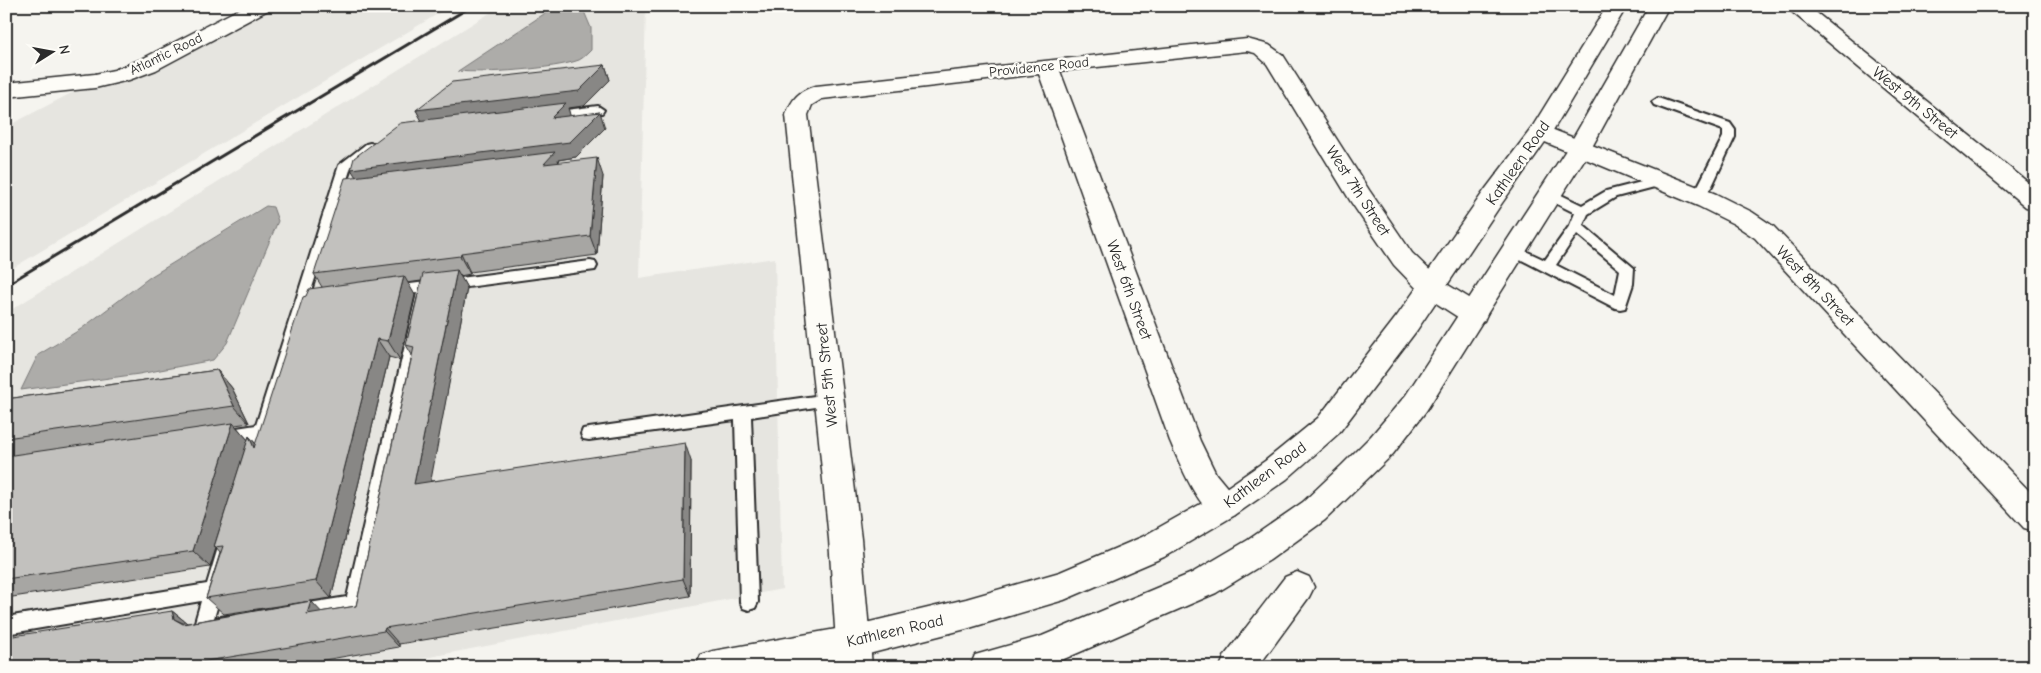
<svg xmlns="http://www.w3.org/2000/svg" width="2041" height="673" viewBox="0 0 2041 673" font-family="'Comic Neue',sans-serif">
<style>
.built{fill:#e6e5e0;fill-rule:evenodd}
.water{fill:#adaca9;stroke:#797877}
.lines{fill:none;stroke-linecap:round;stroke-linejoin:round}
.service-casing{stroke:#2b2b2b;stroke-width:4}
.minor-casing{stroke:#2b2b2b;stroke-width:3}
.tertiary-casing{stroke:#2b2b2b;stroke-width:3}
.primary-casing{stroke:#2b2b2b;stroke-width:3}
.service{fill:#fdfcf7;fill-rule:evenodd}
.minor{fill:#fdfcf7;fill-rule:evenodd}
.tertiary{fill:#fdfcf7;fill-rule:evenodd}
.primary{fill:#fdfcf7;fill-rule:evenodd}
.rail{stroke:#2b2b2b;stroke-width:3}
.wall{fill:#a7a6a3;stroke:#2b2b2b}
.shaded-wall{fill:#888785;stroke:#2b2b2b}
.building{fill:#c2c1be;stroke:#2b2b2b}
.labels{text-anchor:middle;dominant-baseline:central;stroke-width:5;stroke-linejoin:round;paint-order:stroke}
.far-street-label{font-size:14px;fill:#2b2b2b;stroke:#fdfcf7}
.street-label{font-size:16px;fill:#2b2b2b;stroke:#fdfcf7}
</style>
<rect width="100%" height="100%" fill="#f5f4ef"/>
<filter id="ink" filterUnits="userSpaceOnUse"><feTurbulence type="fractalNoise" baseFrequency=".02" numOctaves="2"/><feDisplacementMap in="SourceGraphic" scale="10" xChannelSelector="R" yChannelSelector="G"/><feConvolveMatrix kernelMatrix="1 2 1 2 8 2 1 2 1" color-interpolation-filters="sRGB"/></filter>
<g filter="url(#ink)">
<g class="built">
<path d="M 273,6 L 451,6 L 6,272 L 6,127 L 81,88 L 156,68 Z"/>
<path d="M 501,6 L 556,6 L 459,70 L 473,73 L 561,64 L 591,28 L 583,9 L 585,6 L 646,6 L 639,278 L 775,258 L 782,589 L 378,667 L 6,667 L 6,313 ZM 259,209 L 278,221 L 227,343 L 213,360 L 139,374 L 22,390 L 38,355 L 81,329 L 150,277 Z"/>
</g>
<g class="water">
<path d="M 556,6 L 585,6 L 583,9 L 591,28 L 591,50 C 587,54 583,58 579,60 C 555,69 483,74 458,71 Z"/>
<path d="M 266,206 L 273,207 L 278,221 L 227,343 L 213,360 L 139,374 L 21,390 L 38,355 L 81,329 L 150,277 Z"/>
</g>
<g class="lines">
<g class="service-casing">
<g id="service">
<path d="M 1658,98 L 1730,123 L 1735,130 L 1735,137 L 1712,186 L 1702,198 L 1692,198 L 1690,195 L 1699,184 L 1723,137 L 1723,130 L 1654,105 L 1652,102 Z"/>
<path d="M 598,106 L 604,110 L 602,113 L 550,120 L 544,116 L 550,112 Z"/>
<path d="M 370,143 L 374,144 L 376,147 L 374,150 L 351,167 L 309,297 L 426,282 L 431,283 L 433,287 L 360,610 L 202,638 L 195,635 L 193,629 L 201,601 L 6,634 L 6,617 L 207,584 L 251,438 L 223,443 L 217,441 L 215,436 L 217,431 L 256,425 L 339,165 L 366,144 ZM 417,293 L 347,597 L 214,618 L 306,308 Z"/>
<path d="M 1661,177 L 1666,178 L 1668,181 L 1666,184 L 1616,197 L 1588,214 L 1583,225 L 1634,268 L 1633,284 L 1625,308 L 1620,309 L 1615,308 L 1510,254 L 1508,251 L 1510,248 L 1515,246 L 1545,260 L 1570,225 L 1575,213 L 1545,198 L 1543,195 L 1545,192 L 1555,192 L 1582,205 L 1606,191 ZM 1577,234 L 1620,270 L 1615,295 L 1556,265 Z"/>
<path d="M 590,261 L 595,262 L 597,266 L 595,270 L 445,290 L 440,289 L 438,285 L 440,281 L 445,280 Z"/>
<path d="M 829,394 L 835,396 L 837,400 L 835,404 L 751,417 L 758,602 L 755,608 L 749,610 L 743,608 L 740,602 L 735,420 L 589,440 L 583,439 L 581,434 L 583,429 L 589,428 Z"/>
</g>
</g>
<g class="minor-casing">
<g id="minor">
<path d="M 245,6 L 271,6 L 268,10 L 156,70 L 129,80 L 95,88 L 6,97 L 6,83 L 95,74 L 114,70 L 140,60 Z"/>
<path d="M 1785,6 L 1808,6 L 2035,188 L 2035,209 L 2026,207 Z"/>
<path d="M 1247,39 L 1269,45 L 1283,55 L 1369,190 L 1412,253 L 1440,280 L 1484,307 L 1487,314 L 1484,321 L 1474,324 L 1464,321 L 1422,294 L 1394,265 L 1351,202 L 1267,64 L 1255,53 L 1247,51 L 1060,71 L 1200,441 L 1216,474 L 1235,497 L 1240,506 L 1235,515 C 1232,516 1227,519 1224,519 C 1201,519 1178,459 1170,441 L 1039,74 L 822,99 L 812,105 L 808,115 L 861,539 L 870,642 L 865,653 L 853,658 L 841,653 L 836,642 L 829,539 L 786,115 C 792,99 798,91 816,86 Z"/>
<path d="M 1541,125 L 1716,194 L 1752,212 L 1773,226 L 2035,497 L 2035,531 L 2024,528 L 1755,238 L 1734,224 L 1698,206 L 1533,137 L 1530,132 L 1533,127 Z"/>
<path d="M 1297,572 L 1309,577 L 1314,587 L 1309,597 L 1258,667 L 1220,667 L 1225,655 L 1285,577 Z"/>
</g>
</g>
<g class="tertiary-casing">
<path id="tertiary" d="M 853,626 L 865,631 L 870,642 L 872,667 L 838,667 L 836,642 L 841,631 Z"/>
</g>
<g class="primary-casing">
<g id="primary">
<path d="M 1607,6 L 1627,6 L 1552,132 L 1502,203 L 1417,330 L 1338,434 L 1287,479 L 1235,515 L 1164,557 L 1064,600 L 966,629 L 853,658 L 804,667 L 696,667 L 701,655 L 713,651 L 853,626 L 966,599 L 1060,572 L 1142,537 L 1213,497 L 1265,461 L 1318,418 L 1397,316 L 1484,191 L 1531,129 Z"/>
<path d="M 1649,6 L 1669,6 L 1592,147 L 1426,411 L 1393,454 L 1325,520 L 1270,560 L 1216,593 L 1057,662 L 1046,667 L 970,667 L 975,655 L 1042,636 L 1192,573 L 1248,540 L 1303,502 L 1342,465 L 1371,436 L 1406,395 L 1568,147 Z"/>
</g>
</g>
<use href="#service" class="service"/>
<use href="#minor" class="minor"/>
<use href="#tertiary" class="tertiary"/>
<use href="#primary" class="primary"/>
<path class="rail" d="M 6,285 L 472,6"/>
</g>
<path class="wall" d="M 605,65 L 610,80 L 584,106 L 568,108 L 570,116 L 605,128 L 576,157 L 558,160 L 559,162 L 603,176 L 597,255 L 470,272 L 470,274 L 460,276 L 467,288 L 430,481 L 691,461 L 690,596 L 399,644 L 399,647 L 284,667 L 6,667 L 172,611 L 187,623 L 311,601 L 320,612 L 356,606 L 412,355 L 406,345 L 421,281 L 407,283 L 415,295 L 400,360 L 389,357 L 331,598 L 224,614 L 206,598 L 220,553 L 216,548 L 210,567 L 6,598 L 6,399 L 217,370 L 232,388 L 249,423 L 235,425 L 248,440 L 249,436 L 256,444 L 306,296 L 322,287 L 314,274 L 355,177 L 422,120 L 416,110 Z"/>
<g class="shaded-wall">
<path d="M 605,65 L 610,80 L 584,106 L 568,108 L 571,118 L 551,118 L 424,125 L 416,110 Z"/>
<path d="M 600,112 L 605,128 L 576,157 L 558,160 L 563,171 L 360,184 L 351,169 Z"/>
<path d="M 597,158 L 603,176 L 597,255 L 590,236 Z"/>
<path d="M 461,253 L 470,272 L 470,274 L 460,256 Z"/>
<path d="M 457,270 L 467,288 L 427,501 L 414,484 Z"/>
<path d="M 404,276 L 415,295 L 400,360 L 388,341 Z"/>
<path d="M 377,339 L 389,357 L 331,598 L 316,581 Z"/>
<path d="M 217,370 L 232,388 L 249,423 L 234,406 Z"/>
<path d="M 233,423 L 248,440 L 214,547 L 216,548 L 210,567 L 193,551 Z"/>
<path d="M 249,436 L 264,454 L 254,448 Z"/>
<path d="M 685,443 L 691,461 L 690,596 L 683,579 Z"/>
<path d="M 311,601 L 327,618 L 307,614 Z"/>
<path d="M 172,611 L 192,627 L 174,619 Z"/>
<path d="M 385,628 L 399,644 L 399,647 L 384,631 Z"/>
</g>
<g class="building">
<path d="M 605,65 L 579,91 L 416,110 L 452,82 Z"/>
<path d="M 566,103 L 551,118 L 600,112 L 570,142 L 351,169 L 354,158 L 400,123 Z"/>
<path d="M 555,152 L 544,164 L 597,158 L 590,236 L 461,253 L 460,256 L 314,274 L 345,178 Z"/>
<path d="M 457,270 L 414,484 L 685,443 L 683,579 L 385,628 L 384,631 L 171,667 L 6,667 L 6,639 L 7,637 L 172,611 L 174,619 L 183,624 L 311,601 L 307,614 L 356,606 L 414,347 L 406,345 L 423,274 Z"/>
<path d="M 404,276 L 388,341 L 377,339 L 316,581 L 206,598 L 223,546 L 214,547 L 249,436 L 254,448 L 303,297 L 306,296 L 309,289 Z"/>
<path d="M 217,370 L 234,406 L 6,438 L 6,399 Z"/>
<path d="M 233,423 L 193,551 L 6,579 L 6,456 Z"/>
</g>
</g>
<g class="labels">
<g class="far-street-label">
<text transform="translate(166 54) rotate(-26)">Atlantic Road</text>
<text transform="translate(1039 67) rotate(-6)">Providence Road</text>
</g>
<g class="street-label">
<text transform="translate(1915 103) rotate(39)">West 9th Street</text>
<text transform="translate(1518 163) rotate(-55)">Kathleen Road</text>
<text transform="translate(1358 191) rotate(57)">West 7th Street</text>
<text transform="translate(1815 286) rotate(46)">West 8th Street</text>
<text transform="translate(1129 290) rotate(70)">West 6th Street</text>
<text transform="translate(827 375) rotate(-96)">West 5th Street</text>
<text transform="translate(1265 475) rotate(-37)">Kathleen Road</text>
<text transform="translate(895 631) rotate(-13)">Kathleen Road</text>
</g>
</g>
<rect width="2041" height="673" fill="none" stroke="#fdfcf7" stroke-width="25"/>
<rect x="12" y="12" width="2016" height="648" fill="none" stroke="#2b2b2b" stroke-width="2" filter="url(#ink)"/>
<g transform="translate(52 52) rotate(79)" stroke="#fdfcf7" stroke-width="4" paint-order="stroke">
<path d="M0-4L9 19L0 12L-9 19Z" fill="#2b2b2b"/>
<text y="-8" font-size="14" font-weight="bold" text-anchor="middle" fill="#2b2b2b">N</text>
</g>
</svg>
